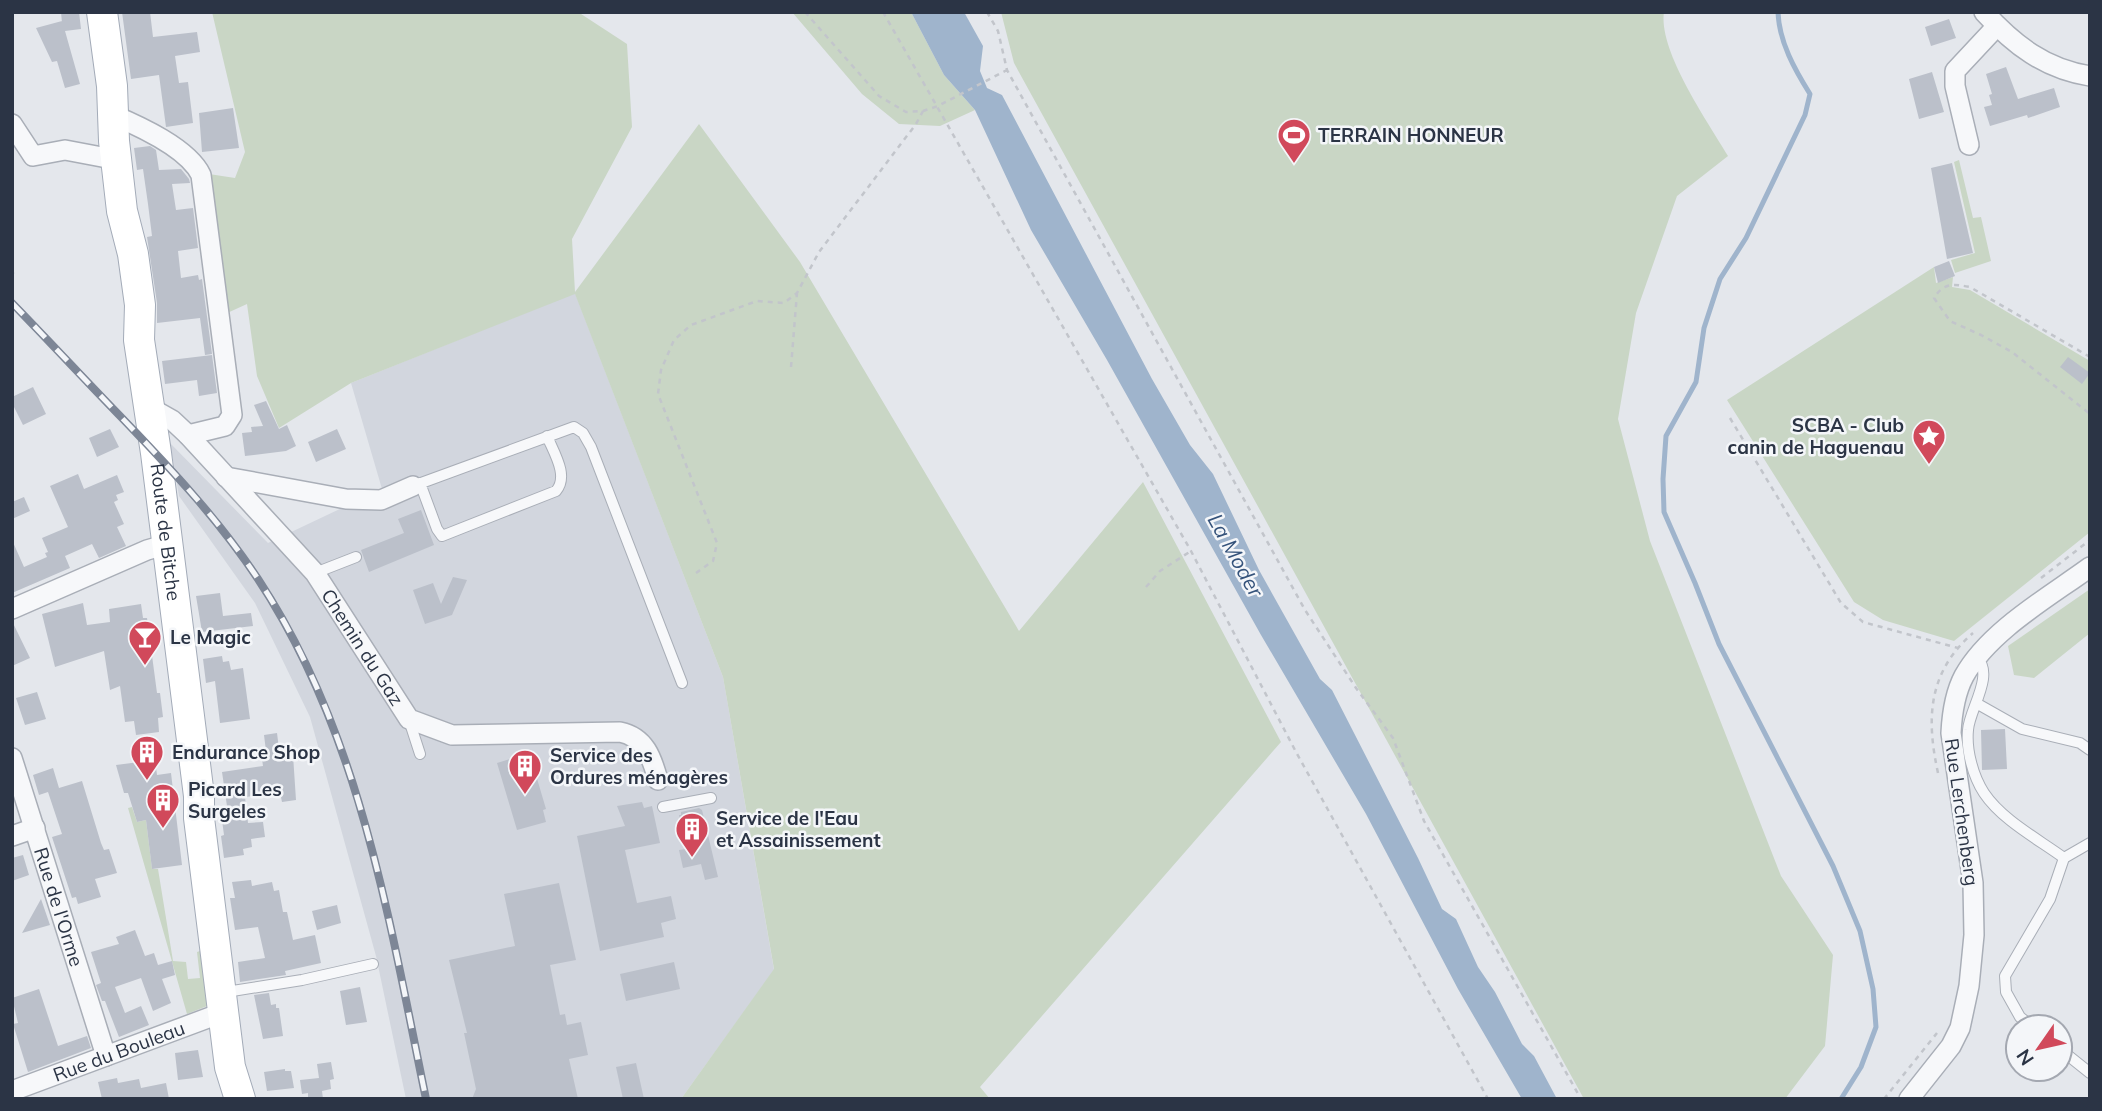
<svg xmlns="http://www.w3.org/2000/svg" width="2102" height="1111" font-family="Mulish,sans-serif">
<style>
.built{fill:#d2d6de}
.green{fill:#c9d6c5}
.water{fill:#9fb4cc}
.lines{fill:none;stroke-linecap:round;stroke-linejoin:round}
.stream{stroke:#9fb4cc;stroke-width:5}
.building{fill:#bbc0ca}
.lane-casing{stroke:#a9aeb7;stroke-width:12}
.street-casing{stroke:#a9aeb7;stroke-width:22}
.primary-casing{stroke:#a3abb8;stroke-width:32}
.path{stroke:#c2c5cb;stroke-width:2.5;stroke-dasharray:5 5;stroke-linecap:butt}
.lane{stroke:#f7f8fa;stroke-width:10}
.street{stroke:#f7f8fa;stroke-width:19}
.primary{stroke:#fff;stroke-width:30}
.rail-casing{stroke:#7d8696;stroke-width:8}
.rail{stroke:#f4f6f9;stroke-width:5;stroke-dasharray:16;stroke-linecap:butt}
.labels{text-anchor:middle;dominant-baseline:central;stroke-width:5;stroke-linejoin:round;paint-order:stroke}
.poi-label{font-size:19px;font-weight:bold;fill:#2b3445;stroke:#f4f6f9;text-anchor:start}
.street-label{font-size:19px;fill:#2b3445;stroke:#f4f6f9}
.water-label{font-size:21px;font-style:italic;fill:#34527a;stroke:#f4f6f9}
</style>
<rect width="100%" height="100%" fill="#e4e7ec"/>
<path class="built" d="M575,293L723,677L774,970L681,1099H406L376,956L310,717L255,603L179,496L170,443L268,543L382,489L351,383Z"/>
<path class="green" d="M212,12H578L627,44L632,127L572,239L575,292L699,124L800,262L1019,631L1143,482L1281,742L980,1087L990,1099H681L774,969L723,677L575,294L351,383L279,428L257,376L247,304L225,314L209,174L235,178L245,152Z
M792,12H911L944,75L975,110L940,126L899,124L862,94Z
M1001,12H1664C1658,51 1708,122 1728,156L1677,196L1636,313L1618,419L1650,541L1781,876L1833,955L1825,1046L1785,1099H1584L1014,63Z
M1959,160L1973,218L1981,217L1991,261L1955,273L1951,260L1975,253L1954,162Z
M1934,267L1936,283L1953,277L1952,287L1970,290L2090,361V532L1954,641L1883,620L1854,602L1727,400Z
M2090,589V633L2034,678L2014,675L2008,646Z
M132,807L137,822L146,820L152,869H158L173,961L186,962L188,979L200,978L197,952L200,951L207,1006L187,1014L128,808Z"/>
<path class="water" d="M911,12H964L983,46L980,71L987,88L1002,95L1152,379L1190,445L1213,474L1259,570L1320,679L1332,690L1418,858L1442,909L1456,919L1478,967L1495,992L1522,1044L1534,1056L1557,1099H1522L1458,989L1366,814L1261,635L1107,360L1031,230L975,110L944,75Z"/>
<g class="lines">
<path class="stream" d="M1778,12C1779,42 1795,70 1810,94L1805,115L1746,238L1720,279L1704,328L1696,382L1666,436L1663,479L1664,512L1695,583L1719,644L1833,866L1860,931L1873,989L1876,1027L1861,1067L1841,1099"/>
</g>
<path class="building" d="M61,12H79L81,29L65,31L80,84L65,88L57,61L52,62L36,28L62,21V23Z
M122,12H150L153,37L197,32L200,52L175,56L179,83L188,82L193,123L166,127L159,75L131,79Z
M1949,19L1956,38L1931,46L1925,27Z
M2006,67L2018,99L2054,88L2060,107L2028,118L2027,115L1990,126L1984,107L1992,105L1989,95L1992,94L1986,74Z
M1932,72L1944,112L1919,119L1909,79Z
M233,108L239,148L202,152L199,113Z
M150,146L156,150L159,170L181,169L189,179L190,183L172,184L176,210L193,208L198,248L178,251L181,278L198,275L199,280L202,279L212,354L205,355L200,318L157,323V303L147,237L152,236L148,204L143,169L137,170L134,148Z
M1952,163L1973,253L1947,259L1931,168Z
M1949,261L1955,276L1938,283L1934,267Z
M212,355L217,393L199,396L197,380L165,384L162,361Z
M2068,357L2090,373L2082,384L2060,367Z
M33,387L46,414L23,425L12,403V397Z
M266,401L279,429L287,425L296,446L286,451L245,456L242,433L252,432L251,427L263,426L254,405Z
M110,429L119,447L97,457L89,438Z
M337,429L346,449L316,462L308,442Z
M78,474L84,489L117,475L124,492L116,495L118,500L114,502L124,524L117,527L126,546L99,558L92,544L65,556L70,568L12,593V540L24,567L47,557L45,553L48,552L42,538L68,527L50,486Z
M24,497L30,511L12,519V502Z
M421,510L434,545L369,572L361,550L404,533L398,519Z
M453,577L467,580L452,615L425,624L413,590L433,583L441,604Z
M220,593L223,616L251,613L253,626L202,632L196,596Z
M83,603L87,625L110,622L109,609L141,604L143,618H147L157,693H160L163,717L158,718L159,732L136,735L134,721L125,722L120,686L110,690L104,651L55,667L42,614Z
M12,621L30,658L12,666Z
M222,656L223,662L229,661L231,670L243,668L250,719L220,723L215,681L206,683L203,659Z
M37,692L46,719L25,725L16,698Z
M2005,729L2007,769L1982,770L1981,730Z
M277,733L280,757L293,755L296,800L282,802L280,793L245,797L248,823L263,822L265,837L251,839L252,847L243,849L244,855L224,858L221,836L224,835L221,813H228L222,772L263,766L262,759H267L264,735Z
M526,754L530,765H533L546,809L543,810L546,822L517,830L497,763Z
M155,760L157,775L171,773L182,865L152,869L146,820L137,822L128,793H124L116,765Z
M53,768L59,788L82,781L101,843L104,850L109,849L117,873L95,879L101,897L78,904L76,897L72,898L52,837L62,834L48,792L39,795L33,775Z
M642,802L644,808L652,806L660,843L625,850L637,903L671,896L676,919L661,923L664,937L600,951L577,836L625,826L617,806Z
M699,808L702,810L718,877L705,880L701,864L683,868L679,850L686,849L679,815H681V812Z
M23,855L29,875L12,881V858Z
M251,880L252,886L272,882L274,891L279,890L283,912H287L293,940L315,935L321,963L285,971L286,975L240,982L238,962L265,958L258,927L235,930L230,898H235L232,882Z
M559,883L576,960L550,965L560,1015L565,1014L567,1025L581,1022L588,1055L569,1059L578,1099H472L476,1089L464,1033H467L449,960L515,946L504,894Z
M41,899L50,925L22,933Z
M337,905L341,923L317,930L312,911Z
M135,930L145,956L154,953L158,965L172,961L175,975L162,979L171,1003L153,1011L141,978L115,987L125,1013L141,1006L149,1025L119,1037L105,1001H102L96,985L101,983L91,952L119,944L116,937Z
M674,962L680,989L626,1001L620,974Z
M360,987L367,1022L346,1025L340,991Z
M39,989L58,1046L87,1036L91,1048L28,1072L13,1024L18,1023L12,998Z
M269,993L271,1005L276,1004V1008H279L283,1036L263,1039L254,995Z
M198,1050L203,1077L178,1080L175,1053Z
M331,1062L334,1079L330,1080L331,1089L322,1091L323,1099H308V1093L302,1094L300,1080L319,1078L317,1064Z
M636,1063L644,1099H623L616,1067Z
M285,1069V1071H291L294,1088L267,1091L264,1072Z
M117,1078L118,1083L139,1079L141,1088L166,1083L169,1099H102L98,1082Z"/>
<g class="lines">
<defs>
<path id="lane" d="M420,483L437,529L442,536L556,491C569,476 554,453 547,436
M413,486L574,427L583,433L591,447L682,683
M315,573L356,557
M1977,658C1995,675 1969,710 1968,730C1966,750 1973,776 1984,793C2002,820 2038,839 2064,858L2050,899L2005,976L2006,992L2020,1017L2033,1027
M1976,703L2022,729L2080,743L2090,750
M409,720L420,754
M663,807L711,798
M2064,858L2090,843
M226,992L302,980L373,964
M2060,1049L2090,1073"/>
<g id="street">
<path d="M1984,12C2014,45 2045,69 2090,76"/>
<path d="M113,115C139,126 188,148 201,175L232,415L225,426L188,435"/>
<path d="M12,124L33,156L65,150L102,157H116"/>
<path d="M1969,145L1955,86V71L1997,26"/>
<path id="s1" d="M149,407L172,420L188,435L315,573L409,719L452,735L620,732C645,737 652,758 658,780"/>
<path d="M226,477L346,499L381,500L413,486"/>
<path d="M12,609L147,550L168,544"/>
<path id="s2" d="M12,758L106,1056"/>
<path d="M12,836L35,828"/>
<path id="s3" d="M12,1091L224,1012"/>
<path d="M1909,1099L1951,1046L1960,1028L1969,986L1974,935L1973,883L1951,733C1952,713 1955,693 1964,676C1989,631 2049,597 2090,567"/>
</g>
<g id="primary">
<path id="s4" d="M102,12L112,86L114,141L122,211L133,254L140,305L139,340L156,453L199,796V818L230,1067L240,1099"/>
</g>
</defs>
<use href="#lane" class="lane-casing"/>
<use href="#street" class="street-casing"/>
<use href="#primary" class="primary-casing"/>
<path class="path" d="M805,12L879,96L906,112L923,111L938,106L1007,70
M883,12L1191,551L1296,752L1488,1099
M987,12L998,31L1007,70L1305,610L1356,688L1393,738L1424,821L1581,1099
M12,269L14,277
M2090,357L1970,287C1954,284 1944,282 1934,298L1950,321L1981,335L2012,352L2090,414
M791,367L797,293
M1730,418L1841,603L1863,622L1958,648
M696,573L713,561L717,543L658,394L661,370L674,340L691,325L757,301L784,303L797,293L819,252L916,124L923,111
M2041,578L2090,540
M1146,587L1160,571L1191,551
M1938,773C1926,718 1928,672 1973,633
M1884,1099L1937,1033"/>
<use href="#lane" class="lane"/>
<use href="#street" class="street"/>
<use href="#primary" class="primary"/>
<defs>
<path id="rail" d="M12,303C49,341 85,380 122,418C171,469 219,520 258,579C361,735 389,920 426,1099"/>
</defs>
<use href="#rail" class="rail-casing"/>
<use href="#rail" class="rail"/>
</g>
<defs>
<symbol id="stadium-pin" viewBox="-11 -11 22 30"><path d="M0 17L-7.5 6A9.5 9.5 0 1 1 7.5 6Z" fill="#d1495b" stroke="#f4f6f9"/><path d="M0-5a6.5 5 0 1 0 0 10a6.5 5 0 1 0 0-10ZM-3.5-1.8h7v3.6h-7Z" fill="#fff"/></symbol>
<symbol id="sight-pin" viewBox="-11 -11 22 30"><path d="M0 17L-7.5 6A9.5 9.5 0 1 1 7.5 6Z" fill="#d1495b" stroke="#f4f6f9"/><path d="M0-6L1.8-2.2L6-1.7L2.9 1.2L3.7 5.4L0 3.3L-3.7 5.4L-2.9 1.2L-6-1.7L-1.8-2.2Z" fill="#fff"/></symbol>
<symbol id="bar-pin" viewBox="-11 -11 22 30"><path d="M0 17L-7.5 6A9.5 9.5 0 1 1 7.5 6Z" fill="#d1495b" stroke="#f4f6f9"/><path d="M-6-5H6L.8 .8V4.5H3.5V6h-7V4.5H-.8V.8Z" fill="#fff"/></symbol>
<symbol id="building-pin" viewBox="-11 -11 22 30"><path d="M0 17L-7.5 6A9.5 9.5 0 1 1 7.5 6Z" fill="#d1495b" stroke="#f4f6f9"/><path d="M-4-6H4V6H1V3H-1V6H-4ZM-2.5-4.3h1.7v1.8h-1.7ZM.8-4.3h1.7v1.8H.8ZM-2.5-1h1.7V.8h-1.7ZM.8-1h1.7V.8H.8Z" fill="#fff"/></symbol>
</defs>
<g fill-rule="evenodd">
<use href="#stadium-pin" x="1275" y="116" width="38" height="52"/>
<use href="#sight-pin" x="1910" y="417" width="38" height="52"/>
<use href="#bar-pin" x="126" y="618" width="38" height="52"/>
<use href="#building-pin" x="128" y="733" width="38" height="52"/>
<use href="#building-pin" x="506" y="747" width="38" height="52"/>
<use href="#building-pin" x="144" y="781" width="38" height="52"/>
<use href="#building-pin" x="673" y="810" width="38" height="52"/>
</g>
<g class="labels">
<g class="poi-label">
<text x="1318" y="135">TERRAIN HONNEUR</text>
<text x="1904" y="425" text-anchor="end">SCBA - Club<tspan x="1904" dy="22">canin de Haguenau</tspan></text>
<text x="170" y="637">Le Magic</text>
<text x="172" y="752">Endurance Shop</text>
<text x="550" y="755">Service des<tspan x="550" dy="22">Ordures ménagères</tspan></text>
<text x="188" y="789">Picard Les<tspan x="188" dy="22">Surgeles</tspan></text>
<text x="716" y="818">Service de l'Eau<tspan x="716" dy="22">et Assainissement</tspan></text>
</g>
<g class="street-label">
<text stroke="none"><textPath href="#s4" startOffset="525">Route de Bitche</textPath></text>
<text stroke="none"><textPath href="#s1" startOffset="324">Chemin du Gaz</textPath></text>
<text transform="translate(1962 812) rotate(82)">Rue Lerchenberg</text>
<text stroke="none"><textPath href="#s2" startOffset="156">Rue de l'Orme</textPath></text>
<text stroke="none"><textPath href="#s3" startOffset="114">Rue du Bouleau</textPath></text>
</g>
<g class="water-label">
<text transform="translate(1236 555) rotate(61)">La Moder</text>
</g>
</g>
<rect width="2102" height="1111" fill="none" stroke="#2b3445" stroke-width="28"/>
<g transform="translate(2039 1048) rotate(236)"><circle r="33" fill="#f4f6f9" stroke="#a4a8b1" stroke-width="2"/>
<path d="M0-5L12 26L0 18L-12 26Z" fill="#d1495b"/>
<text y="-10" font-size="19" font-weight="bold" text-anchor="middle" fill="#2b3445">N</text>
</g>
</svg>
